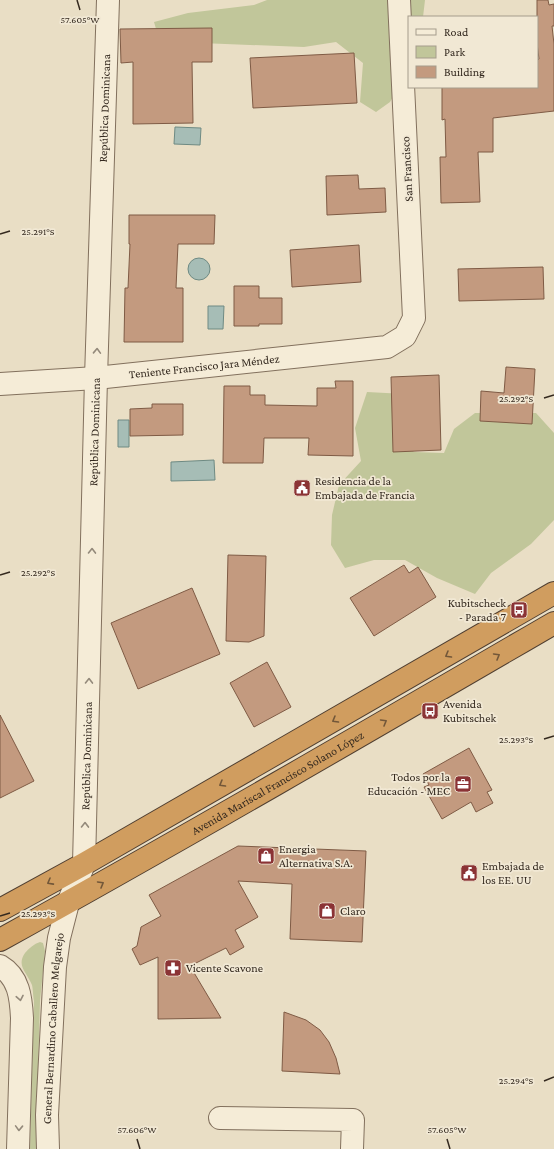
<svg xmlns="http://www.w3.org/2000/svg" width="554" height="1149" font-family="'Crimson Pro',serif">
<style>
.green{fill:#c1c69a}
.water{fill:#a6bdb6;stroke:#6e8a83}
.building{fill:#c39a7f;stroke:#7f5b45}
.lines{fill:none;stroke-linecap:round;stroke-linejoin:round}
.minor-casing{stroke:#82705d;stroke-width:24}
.highway-casing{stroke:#503f31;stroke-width:24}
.minor{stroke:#f5ecd7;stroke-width:22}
.highway{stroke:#d09d5f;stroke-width:22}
.oneway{stroke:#948a7b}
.oneway2{stroke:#725739}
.ticks{fill:none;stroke:#34291f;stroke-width:1.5}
.labels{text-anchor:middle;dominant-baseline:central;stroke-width:3.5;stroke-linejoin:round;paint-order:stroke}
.street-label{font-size:12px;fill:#34291f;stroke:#f1e8d4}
.poi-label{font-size:12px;fill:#34291f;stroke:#f1e8d4;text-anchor:start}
.ticks-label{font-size:10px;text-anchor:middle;fill:#34291f;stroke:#f1e8d4;stroke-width:3.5;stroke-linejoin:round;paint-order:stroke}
</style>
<rect width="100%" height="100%" fill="#e9dec5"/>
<path class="green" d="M267,0H425L423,17H409V70L390,102L376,112L360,102L363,63L336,42L304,47L176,42L159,39L154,22L188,13L254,5Z
M367,392L405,394L393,432L414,452L444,453L454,429L475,413H536L554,433V520L531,544L491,573L475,594L437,578L405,560H374L345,568L331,545L332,515L339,485L361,461L355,428Z
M40,942L43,943L45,951L40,1001L36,1149H30L34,1001C33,996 33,989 32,985C27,972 16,966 25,953C29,948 34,944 40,942Z"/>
<path class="water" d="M175,127L201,128L200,145L174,144Z
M188 269a11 11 0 1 1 22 0a11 11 0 1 1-22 0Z
M208,306H224L223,329H208Z
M118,420H129V447H118Z
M214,460L215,480L171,481V462Z"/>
<path class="building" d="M537,0H548L549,5L554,4V26H552L554,44V111L493,118V152H478L480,202L441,203L440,157H446L445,119L442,120V87H537V60L539,59L537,43Z
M212,28V62H192L193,123L133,124V62L121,63L120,29Z
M354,53L357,103L253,108L250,58Z
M358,175L359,189L385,188L386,212L327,215L326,176Z
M129,215H215L214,244H178L176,288H183V342H124L125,288H128L130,244H129Z
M359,245L361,282L292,287L290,250Z
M543,267L544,299L459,301L458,269Z
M234,286H259V298H282V324H259V326H234Z
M506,367L535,369L532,424L480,421L481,391L504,393Z
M439,375L441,450L393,452L391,377Z
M335,381H353V456L308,455L309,438H264L263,463H223L224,386H250V395H265V405L317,406V388H336Z
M152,404H183V435L130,436V409L152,408Z
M228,555L266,556L264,636L249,642L226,641Z
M404,565L409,573L418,567L436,597L374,636L350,598Z
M192,588L220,654L138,689L111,623Z
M267,662L291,707L254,727L230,683Z
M0,715L34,781L0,798Z
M469,748L492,790L487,792L493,803L476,812L471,802L442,819L424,787L429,785L423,774Z
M238,846L366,851L362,942L290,939L292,884L238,881L258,917L235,930L244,947L230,955L226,948L190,966L221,1018L158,1019V957L140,965L132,949L137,946L141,927L161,916L149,895Z
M284,1012L306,1020L320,1030L329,1042L336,1058L340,1074L282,1071Z"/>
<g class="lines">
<defs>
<g id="minor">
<path id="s1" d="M0,384L96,378L387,347L405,336L414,318L399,0"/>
<path d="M0,966C19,977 21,998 22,1018L18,1149"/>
<path d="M220,1118L353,1120L352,1149"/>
<path id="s2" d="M48,1149L47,1115L55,967L59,938L68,903L84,864L96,378L108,0"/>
</g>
<g id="highway">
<path d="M0,910L84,864L554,593"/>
<path id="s3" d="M0,940C186,837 370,730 554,623"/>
</g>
</defs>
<use href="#minor" class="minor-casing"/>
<use href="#highway" class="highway-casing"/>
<use href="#minor" class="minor"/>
<use href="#highway" class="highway"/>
</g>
<defs><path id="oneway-chevron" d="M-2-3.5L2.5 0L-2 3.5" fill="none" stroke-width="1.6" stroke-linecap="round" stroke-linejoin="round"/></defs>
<g class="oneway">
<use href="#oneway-chevron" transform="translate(97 351) rotate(-88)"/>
<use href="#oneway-chevron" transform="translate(92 551) rotate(-89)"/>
<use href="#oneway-chevron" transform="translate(89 681) rotate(-89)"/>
<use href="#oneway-chevron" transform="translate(85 825) rotate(-89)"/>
<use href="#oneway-chevron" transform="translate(20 998) rotate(79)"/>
<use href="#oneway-chevron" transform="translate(19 1128) rotate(92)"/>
</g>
<g class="oneway2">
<use href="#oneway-chevron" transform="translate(448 655) rotate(150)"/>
<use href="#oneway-chevron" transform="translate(497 656) rotate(-30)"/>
<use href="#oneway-chevron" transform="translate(335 720) rotate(150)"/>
<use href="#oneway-chevron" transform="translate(384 722) rotate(-30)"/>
<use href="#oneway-chevron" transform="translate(222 784) rotate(150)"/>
<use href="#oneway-chevron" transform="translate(50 882) rotate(151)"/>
<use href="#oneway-chevron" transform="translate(101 884) rotate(-30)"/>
</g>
<path class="ticks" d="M77,0L80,10M0,234L10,231M544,398L554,395M0,575L10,572M544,739L554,736M0,916L10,913M544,1081L554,1077M137,1139L140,1149M447,1139L450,1149"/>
<defs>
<symbol id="civic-square" viewBox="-11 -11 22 22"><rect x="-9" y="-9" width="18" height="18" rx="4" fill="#8b3335" stroke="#f1e8d4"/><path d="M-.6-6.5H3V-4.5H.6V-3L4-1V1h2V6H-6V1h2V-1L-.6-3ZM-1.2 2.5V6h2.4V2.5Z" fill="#fff"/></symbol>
<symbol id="bus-square" viewBox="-11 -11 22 22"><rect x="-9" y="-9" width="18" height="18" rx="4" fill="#8b3335" stroke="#f1e8d4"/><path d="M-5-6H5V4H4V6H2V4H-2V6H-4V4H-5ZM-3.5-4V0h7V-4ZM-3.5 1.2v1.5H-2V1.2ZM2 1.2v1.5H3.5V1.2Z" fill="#fff"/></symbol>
<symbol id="office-square" viewBox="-11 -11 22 22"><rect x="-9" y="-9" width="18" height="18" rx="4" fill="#8b3335" stroke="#f1e8d4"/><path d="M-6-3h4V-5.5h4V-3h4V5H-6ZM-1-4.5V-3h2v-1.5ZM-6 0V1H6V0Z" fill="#fff"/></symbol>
<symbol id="shop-square" viewBox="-11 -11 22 22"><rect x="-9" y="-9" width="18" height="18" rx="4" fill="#8b3335" stroke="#f1e8d4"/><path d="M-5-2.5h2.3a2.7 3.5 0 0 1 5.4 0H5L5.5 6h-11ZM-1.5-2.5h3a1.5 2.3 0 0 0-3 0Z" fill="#fff"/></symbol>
<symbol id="pharmacy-square" viewBox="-11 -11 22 22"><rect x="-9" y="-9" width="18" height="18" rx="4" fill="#8b3335" stroke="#f1e8d4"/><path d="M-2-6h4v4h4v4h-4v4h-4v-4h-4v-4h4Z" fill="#fff"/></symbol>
</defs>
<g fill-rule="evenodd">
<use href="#civic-square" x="292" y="478" width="20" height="20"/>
<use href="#bus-square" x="509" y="600" width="20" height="20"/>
<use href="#bus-square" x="420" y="701" width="20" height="20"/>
<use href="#office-square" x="453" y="774" width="20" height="20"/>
<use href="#shop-square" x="256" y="846" width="20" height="20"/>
<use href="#civic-square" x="459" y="863" width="20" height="20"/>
<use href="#shop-square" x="317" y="901" width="20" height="20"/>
<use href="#pharmacy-square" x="163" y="958" width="20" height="20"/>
</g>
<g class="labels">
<g class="street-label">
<text stroke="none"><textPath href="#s2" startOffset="1046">República Dominicana</textPath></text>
<text transform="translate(407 169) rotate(-93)">San Francisco</text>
<text stroke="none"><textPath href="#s1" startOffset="205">Teniente Francisco Jara Méndez</textPath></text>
<text stroke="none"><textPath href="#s2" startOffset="722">República Dominicana</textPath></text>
<text stroke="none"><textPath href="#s2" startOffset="398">República Dominicana</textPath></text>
<text stroke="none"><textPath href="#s3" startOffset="319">Avenida Mariscal Francisco Solano López</textPath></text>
<text stroke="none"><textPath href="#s2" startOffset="121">General Bernardino Caballero Melgarejo</textPath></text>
</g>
<g class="poi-label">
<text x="315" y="481">Residencia de la<tspan x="315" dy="14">Embajada de Francia</tspan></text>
<text x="506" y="603" text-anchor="end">Kubitscheck<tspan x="506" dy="14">- Parada 7</tspan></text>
<text x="443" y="704">Avenida<tspan x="443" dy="14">Kubitschek</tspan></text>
<text x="450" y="777" text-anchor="end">Todos por la<tspan x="450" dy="14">Educación - MEC</tspan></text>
<text x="279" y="849">Energia<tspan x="279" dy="14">Alternativa S.A.</tspan></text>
<text x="482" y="866">Embajada de<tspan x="482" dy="14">los EE. UU</tspan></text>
<text x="340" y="911">Claro</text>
<text x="186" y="968">Vicente Scavone</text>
</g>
</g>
<g class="ticks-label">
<text x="80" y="23">57.605°W</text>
<text x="38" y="235">25.291°S</text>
<text x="516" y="402">25.292°S</text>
<text x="38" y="576">25.292°S</text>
<text x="516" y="743">25.293°S</text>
<text x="38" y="917">25.293°S</text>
<text x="516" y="1084">25.294°S</text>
<text x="137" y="1133">57.606°W</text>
<text x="447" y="1133">57.605°W</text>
</g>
<rect x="408" y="16" width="130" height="72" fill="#f1e8d4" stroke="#a59c8c"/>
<rect x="416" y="29" width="20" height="6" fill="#f5ecd7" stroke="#a59c8c"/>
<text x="444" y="36" font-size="12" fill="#34291f">Road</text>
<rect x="416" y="46" width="20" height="12" fill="#c1c69a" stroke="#a59c8c"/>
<text x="444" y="56" font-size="12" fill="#34291f">Park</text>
<rect x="416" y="66" width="20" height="12" fill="#c39a7f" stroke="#a59c8c"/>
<text x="444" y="76" font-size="12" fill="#34291f">Building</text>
</svg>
